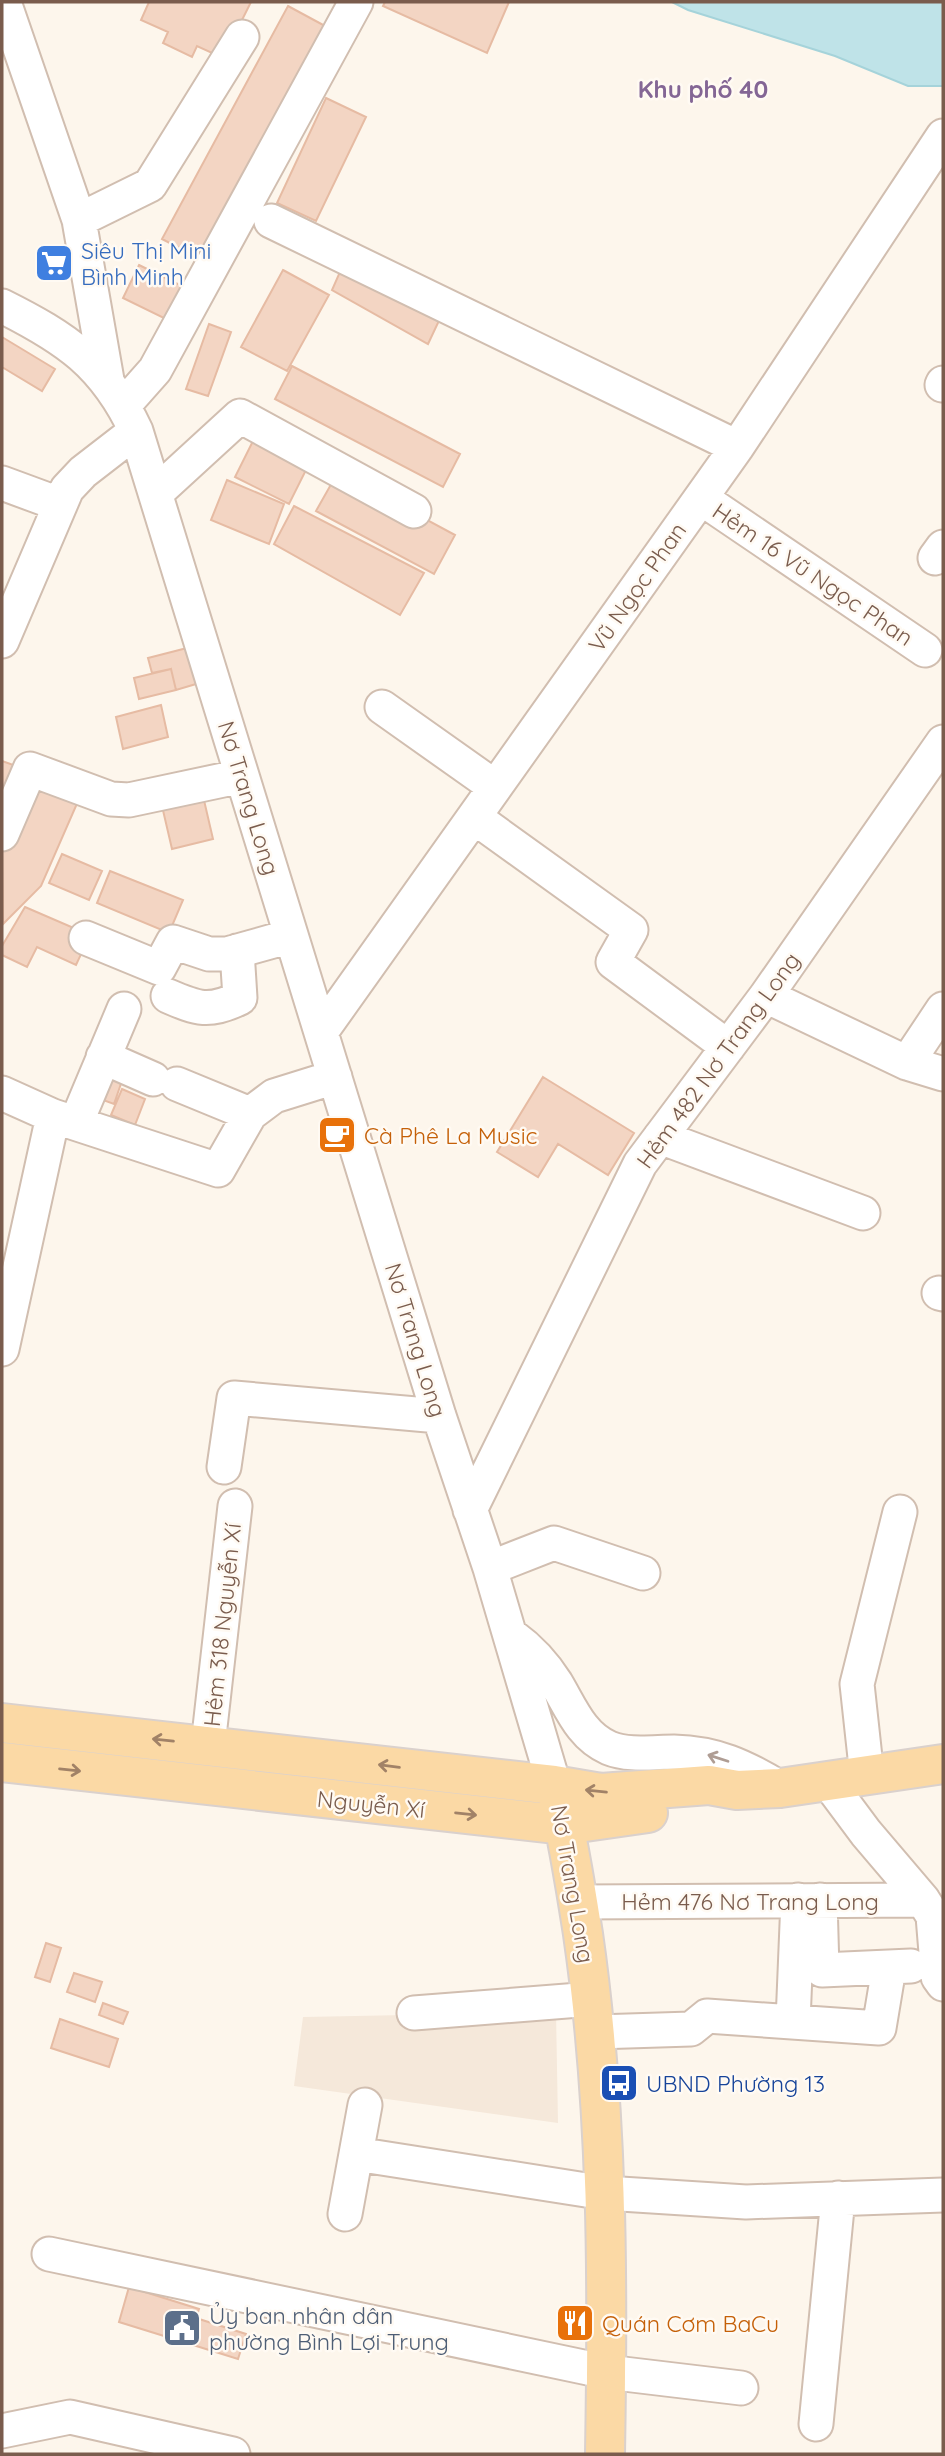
<svg xmlns="http://www.w3.org/2000/svg" width="945" height="2456" font-family="Quicksand,sans-serif">
<style>
.residential{fill:#f5e8da}
.water{fill:#bfe3e8;stroke:#a5d3da;stroke-width:2}
.building{fill:#f3d5c3;stroke:#e6bba3;stroke-width:2}
.lines{fill:none;stroke-linecap:round;stroke-linejoin:round}
.minor-casing{stroke:#d1beb0;stroke-width:37}
.major-casing{stroke:#dad1cd;stroke-width:42}
.minor{stroke:#fff;stroke-width:33}
.major{stroke:#fbd9a5;stroke-width:38}
.oneway{stroke:#a18267}
.oneway2{stroke:#af9d94}
.labels{text-anchor:middle;dominant-baseline:central;stroke-width:5;stroke-linejoin:round;paint-order:stroke}
.shop-label{font-size:23px;fill:#366cbe;stroke:#fffaf3;text-anchor:start}
.street-label{font-size:23px;fill:#7a5c4d;stroke:#fffaf3}
.food-label{font-size:23px;fill:#c56008;stroke:#fffaf3;text-anchor:start}
.transit-label{font-size:23px;fill:#164399;stroke:#fffaf3;text-anchor:start}
.service-label{font-size:23px;fill:#4e5e75;stroke:#fffaf3;text-anchor:start}
.neighbourhood-label{font-size:24px;font-weight:bold;fill:#846695;stroke:#fffaf3}
</style>
<rect width="100%" height="100%" fill="#fdf6ec"/>
<path class="residential" d="M556,2012L558,2123L294,2086L303,2017Z"/>
<path class="water" d="M672,2H943V86H908L835,56L688,10Z"/>
<path class="building" d="M149,2H251L223,58L197,46L192,57L163,43L168,32L141,20Z
M385,2H509L487,53L383,6Z
M288,6L338,33L212,265L162,239Z
M326,98L366,117L316,221L277,203Z
M139,265L192,291L176,324L123,298Z
M343,265L444,310L428,344L332,290Z
M283,270L329,295L287,371L241,347Z
M209,324L231,332L208,396L186,389Z
M2,337L55,369L42,391L2,367Z
M292,366L460,454L443,487L275,399Z
M258,431L312,458L289,504L235,477Z
M338,472L455,535L434,574L316,511Z
M227,480L284,504L269,544L211,520Z
M294,506L424,573L400,615L274,544Z
M187,648L196,684L176,690L171,669L152,673L148,658Z
M171,669L176,690L139,699L134,678Z
M161,705L168,737L123,749L116,717Z
M2,761L19,767L2,814Z
M30,779L79,799L41,886L3,924L2,852Z
M203,796L213,839L172,849L162,806Z
M62,854L102,871L89,900L49,883Z
M110,871L183,900L169,933L97,903Z
M25,907L90,935L76,965L37,947L27,967L2,955V946Z
M113,1062L126,1069L114,1104L100,1099Z
M543,1077L634,1133L608,1175L558,1144L538,1177L497,1152Z
M122,1089L145,1099L135,1125L111,1115Z
M46,1943L61,1948L50,1982L35,1977Z
M74,1973L102,1982L95,2002L67,1992Z
M103,2003L128,2012L123,2024L99,2015Z
M60,2019L118,2039L109,2067L51,2048Z
M129,2287L199,2309L196,2318L246,2334L238,2359L119,2322Z"/>
<g class="lines">
<defs>
<path id="minor" d="M4,2L79,220L107,380
M79,220L150,185L242,37
M271,221L737,447
M2,306C66,338 105,364 136,431L439,1416L490,1568L554,1785
M942,385L943,383
M124,405L155,370L356,2
M2,483L59,504
M156,493L240,416L414,511
M701,498L925,650
M935,558L943,547
M2,641L67,489L83,472L136,431
M382,707L495,787
M474,817L631,930L613,962L728,1047
M2,834L30,769L111,799L129,800L242,776
M86,938L159,968L173,942L209,954H227L291,936
M168,996C198,1009 209,1013 240,998L237,951
M766,996L907,1063L943,1074
M321,1032L737,447L943,136
M103,1057L153,1079
M907,1063L943,1009
M177,1084L250,1114
M2,1093L53,1116L218,1170L250,1114L274,1096L335,1077
M76,1123L124,1009
M660,1137L863,1213
M939,1293L943,1294
M2,1349L53,1116
M224,1467L234,1398L439,1416
M470,1510L640,1164L766,996L943,742
M490,1568L554,1543L643,1573
M512,1636C530,1649 544,1664 556,1683C571,1708 581,1736 609,1748C628,1756 654,1752 674,1752C716,1753 744,1766 780,1788
M208,1745L235,1506
M867,1776L857,1684L900,1512
M828,1782L866,1833L923,1900L933,1916L938,1977L943,1984
M820,1900L822,1970L911,1966
M578,1902L923,1900
M414,2013L592,1999
M793,2022L798,1900
M596,2032L691,2029L707,2016L879,2028L889,1968
M356,2154L605,2193L746,2202L943,2195
M345,2214L365,2105
M49,2254L607,2372L741,2388
M816,2424L838,2198
M2,2431L70,2417L233,2454"/>
<path id="major" d="M2,1723L554,1785L601,1793L709,1785L737,1790L780,1788L943,1764
M2,1762L564,1825L648,1813
M558,1798C569,1843 576,1889 583,1934C608,2107 608,2280 605,2454"/>
</defs>
<use href="#minor" class="minor-casing"/>
<use href="#major" class="major-casing"/>
<use href="#minor" class="minor"/>
<use href="#major" class="major"/>
</g>
<defs><path id="oneway-shaft" d="M-6 0H5M1.5-3L5.5 0L1.5 3" fill="none" stroke-width="1.6" stroke-linecap="round" stroke-linejoin="round" transform="scale(1.75)"/></defs>
<g class="oneway">
<use href="#oneway-shaft" transform="translate(163 1740) rotate(-174)"/>
<use href="#oneway-shaft" transform="translate(389 1766) rotate(-173)"/>
<use href="#oneway-shaft" transform="translate(70 1770) rotate(6)"/>
<use href="#oneway-shaft" transform="translate(596 1791) rotate(-174)"/>
<use href="#oneway-shaft" transform="translate(466 1814) rotate(6)"/>
</g>
<use class="oneway2" href="#oneway-shaft" transform="translate(718 1758) rotate(-162)"/>
<defs>
<symbol id="supermarket-square" viewBox="-11 -11 22 22"><rect x="-9" y="-9" width="18" height="18" rx="4" fill="#3f7fe0" stroke="#fffaf3"/><path d="M-6-5.5h2.5l.6 2H6L4.5 2H-2.5L-4.4-4H-6ZM-1.5 3.2a1.3 1.3 0 1 0 .1 0ZM3 3.2a1.3 1.3 0 1 0 .1 0Z" fill="#fff"/></symbol>
<symbol id="cafe-square" viewBox="-11 -11 22 22"><rect x="-9" y="-9" width="18" height="18" rx="4" fill="#e8710a" stroke="#fffaf3"/><path d="M-5.5-4.5H6V0H3Q3 3.5 0 3.5H-2.5Q-5.5 3.5-5.5 0ZM3-3.2v2h1.7v-2ZM-6 4.5H4V6H-6Z" fill="#fff"/></symbol>
<symbol id="bus-square" viewBox="-11 -11 22 22"><rect x="-9" y="-9" width="18" height="18" rx="4" fill="#1a4fb4" stroke="#fffaf3"/><path d="M-5-6H5V4H4V6H2V4H-2V6H-4V4H-5ZM-3.5-4V0h7V-4ZM-3.5 1.2v1.5H-2V1.2ZM2 1.2v1.5H3.5V1.2Z" fill="#fff"/></symbol>
<symbol id="restaurant-square" viewBox="-11 -11 22 22"><rect x="-9" y="-9" width="18" height="18" rx="4" fill="#e8710a" stroke="#fffaf3"/><path d="M-5-6h1v4h1v-4h1v4h1v-4h1v5L-1.5 .5V6h-2V.5L-5-1ZM5-6V6H3V1.5H1.5Q1.5-4 5-6Z" fill="#fff"/></symbol>
<symbol id="civic-square" viewBox="-11 -11 22 22"><rect x="-9" y="-9" width="18" height="18" rx="4" fill="#5c6f8a" stroke="#fffaf3"/><path d="M-.6-6.5H3V-4.5H.6V-3L4-1V1h2V6H-6V1h2V-1L-.6-3ZM-1.2 2.5V6h2.4V2.5Z" fill="#fff"/></symbol>
</defs>
<g fill-rule="evenodd">
<use href="#supermarket-square" x="32" y="241" width="44" height="44"/>
<use href="#cafe-square" x="315" y="1113" width="44" height="44"/>
<use href="#bus-square" x="597" y="2061" width="44" height="44"/>
<use href="#restaurant-square" x="553" y="2301" width="44" height="44"/>
<use href="#civic-square" x="160" y="2306" width="44" height="44"/>
</g>
<g class="labels">
<g class="shop-label">
<text x="81" y="250">Siêu Thị Mini<tspan x="81" dy="26">Bình Minh</tspan></text>
</g>
<g class="street-label">
<text transform="translate(813 574) rotate(34)">Hẻm 16 Vũ Ngọc Phan</text>
<text transform="translate(637 587) rotate(-55)">Vũ Ngọc Phan</text>
<text transform="translate(249 798) rotate(73)">Nơ Trang Long</text>
<text transform="translate(718 1060) rotate(-54)">Hẻm 482 Nơ Trang Long</text>
<text transform="translate(416 1340) rotate(73)">Nơ Trang Long</text>
<text transform="translate(222 1625) rotate(-84)">Hẻm 318 Nguyễn Xí</text>
<text transform="translate(371 1804) rotate(6)">Nguyễn Xí</text>
<text transform="translate(573 1884) rotate(80)">Nơ Trang Long</text>
<text x="750" y="1901">Hẻm 476 Nơ Trang Long</text>
</g>
<g class="food-label">
<text x="364" y="1135">Cà Phê La Music</text>
<text x="602" y="2323">Quán Cơm BaCu</text>
</g>
<g class="transit-label">
<text x="646" y="2083">UBND Phường 13</text>
</g>
<g class="service-label">
<text x="209" y="2315">Ủy ban nhân dân<tspan x="209" dy="26">phường Bình Lợi Trung</tspan></text>
</g>
<g class="neighbourhood-label">
<text x="703" y="89">Khu phố 40</text>
</g>
</g>
<rect width="945" height="2456" fill="none" stroke="#7a5c4d" stroke-width="7"/>
</svg>
